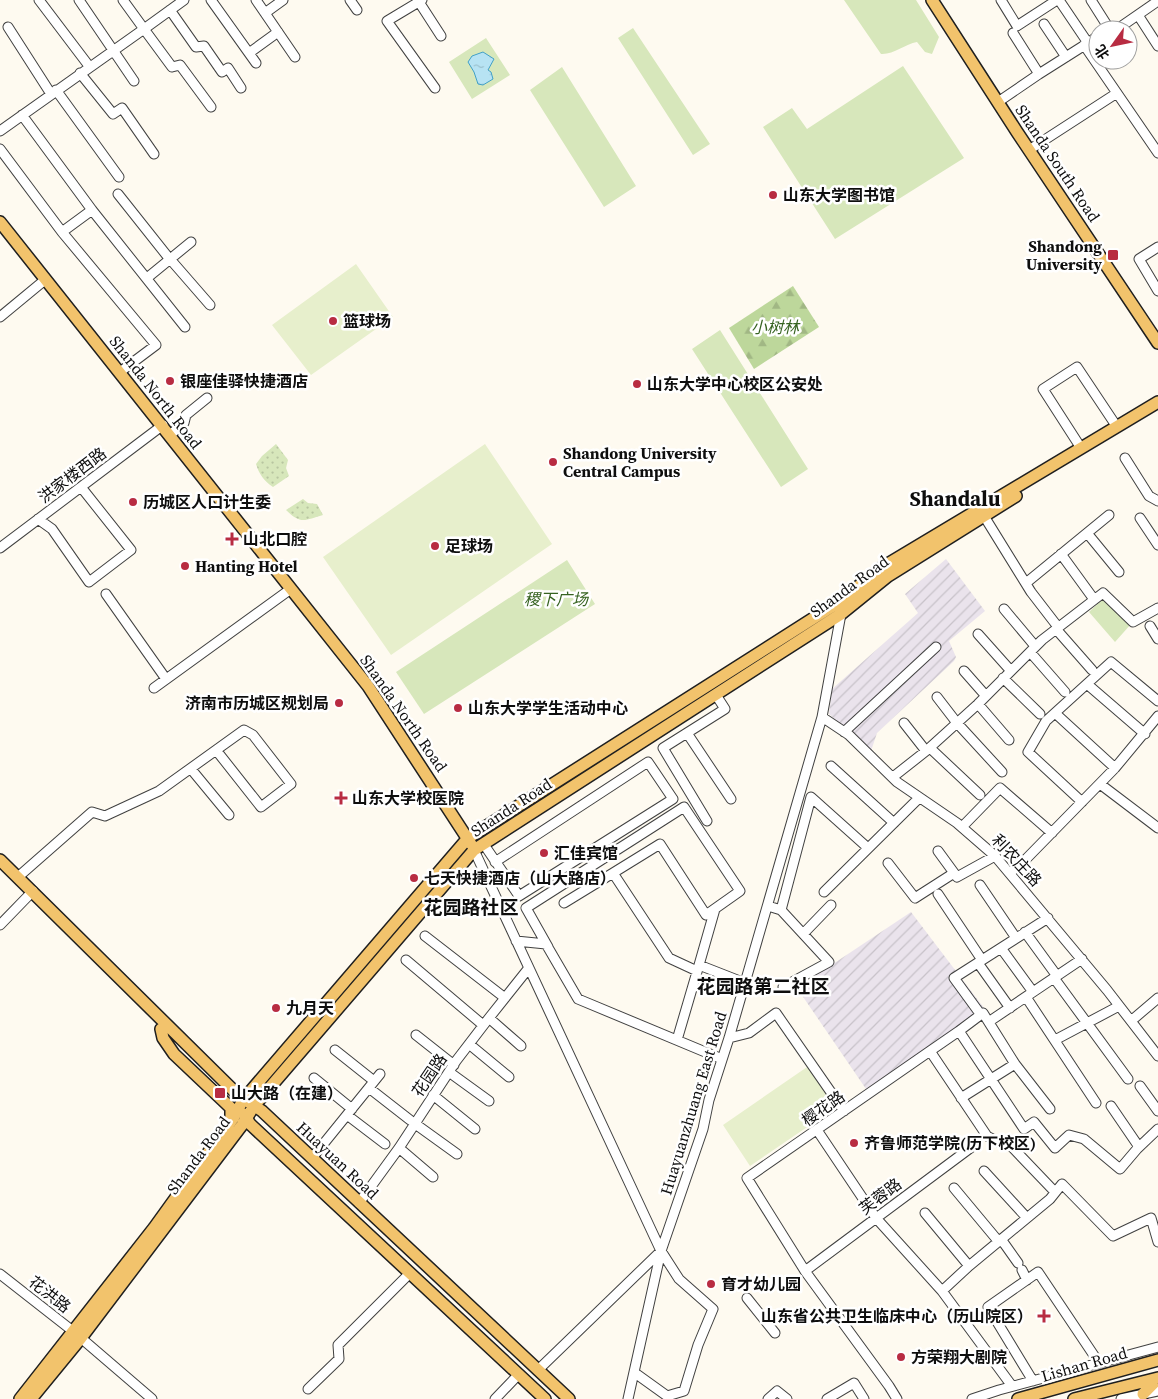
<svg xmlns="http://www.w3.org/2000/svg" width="1158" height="1399" font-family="'Source Serif 4','Noto Sans SC',serif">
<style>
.industrial{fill:url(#industrial-furrows)}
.grass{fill:url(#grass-dots)}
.forest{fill:url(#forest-firs)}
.park{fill:#d7e7bb}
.pitch{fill:#e7efcc}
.water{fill:url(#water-ripples);stroke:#41a0c7}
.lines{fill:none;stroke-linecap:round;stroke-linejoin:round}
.minor-casing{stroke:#414141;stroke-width:11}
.major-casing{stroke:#1f1f1f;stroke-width:14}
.minor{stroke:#fff;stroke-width:9}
.major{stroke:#f2c36c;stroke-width:11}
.poi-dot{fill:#b82c42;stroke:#fff;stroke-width:2}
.labels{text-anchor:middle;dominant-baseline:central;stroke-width:5;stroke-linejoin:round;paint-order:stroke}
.street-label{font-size:16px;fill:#0e0e0e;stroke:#fff}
.poi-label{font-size:16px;font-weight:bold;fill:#0e0e0e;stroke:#fff;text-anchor:start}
.park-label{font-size:16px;font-style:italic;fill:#366321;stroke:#fff}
.quarter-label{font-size:19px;font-weight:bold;fill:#0e0e0e;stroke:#fff}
.district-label{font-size:21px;font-weight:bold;fill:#0e0e0e;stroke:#fff}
</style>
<defs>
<pattern id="industrial-furrows" width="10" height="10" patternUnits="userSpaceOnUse" patternTransform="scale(1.25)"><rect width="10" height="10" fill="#eae3ec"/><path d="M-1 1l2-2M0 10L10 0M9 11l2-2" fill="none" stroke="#c8c2c9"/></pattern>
<pattern id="grass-dots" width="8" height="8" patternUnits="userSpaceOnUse" patternTransform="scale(1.25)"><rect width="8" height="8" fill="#d7e7bb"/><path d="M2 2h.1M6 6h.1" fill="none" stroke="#b7c5a0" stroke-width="1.8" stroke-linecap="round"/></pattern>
<pattern id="forest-firs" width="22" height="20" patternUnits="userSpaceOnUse" patternTransform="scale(1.25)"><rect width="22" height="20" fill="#bdd79b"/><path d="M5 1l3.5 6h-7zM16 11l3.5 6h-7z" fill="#a1b784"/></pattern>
<pattern id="water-ripples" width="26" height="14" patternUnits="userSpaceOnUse" patternTransform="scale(1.25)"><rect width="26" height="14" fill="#b7e3f3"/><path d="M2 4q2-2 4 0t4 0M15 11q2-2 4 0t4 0" fill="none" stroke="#9cc2cf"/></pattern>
</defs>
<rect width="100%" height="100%" fill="#fefaf0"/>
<path class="industrial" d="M946,559L985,611L949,641L956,657L954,661L877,733L871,751L829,714L832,689L918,613L905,594Z
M911,912L984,1008L941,1039L866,1089L797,988Z"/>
<path class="grass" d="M276,444L288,460L286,468L289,476L273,487C264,481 259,474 256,464L262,456Z
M303,499L308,503L317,504L323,515C305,520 301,525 286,510Z"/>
<path class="forest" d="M793,286L819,327L754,369L729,328Z"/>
<path class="park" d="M844,0H916L939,37L932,54L925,52L917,42C905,44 893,55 881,54Z
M633,28L710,144L693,155L618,38Z
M486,38L510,75L472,99L449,62Z
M903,66L964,158L835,239L763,127L792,108L807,129Z
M562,67L636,186L604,207L530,90Z
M720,330L808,469L781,487L692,349Z
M567,560L595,604L424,714L396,672Z
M1105,597L1131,624L1115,642L1089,612Z"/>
<path class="pitch" d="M356,264L393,317L311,375L272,325Z
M485,444L552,544L391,655L323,557Z
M810,1065L838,1106L750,1166L723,1125Z"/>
<path class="water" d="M483,52L494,59L488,70L491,72L493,79L483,85L478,84L474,72L468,62L472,56Z"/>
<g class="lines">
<defs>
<path id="minor" d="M39,0L89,66
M79,0L134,81
M184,0L144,29L172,67L180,65L211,107
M211,0L256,63
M256,0L295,57
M350,0L357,10
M422,0L387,21L435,88
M1001,0L1017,26L1057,0
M1091,0L1110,30
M419,2L441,36
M1061,3L1088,43L1098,36
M170,10L196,47L204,46L222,72L228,68L241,88
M265,13L283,0
M1138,15L1158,46
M1044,24L1066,57
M8,27L51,94
M1116,30L1155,3
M1013,33L1039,74L1088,43
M1084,45L1158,153
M249,53L278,32
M80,73L113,114L122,108L154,154
M56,90L119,177
M998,102L1039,74
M22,115L92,210L185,327
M0,131L144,29L123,0
M0,149L62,232L156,345L120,372
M1029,150L1117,93
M118,194L172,262
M62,232L92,210
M1158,247L1139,259L1158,291
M170,259L210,305
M147,278L191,242
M0,317L46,279
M170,435L184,423L186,415L207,398
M1081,448L1043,389L1077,367L1117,427
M1125,458L1149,496L1158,501
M984,516L1031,592L1058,627
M1140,518L1158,545
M38,519L52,529L89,582L131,550L81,487
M1087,533L1119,572
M0,548L163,425
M1061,554L1093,598
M1026,583L1109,515
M106,594L166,679
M1004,609L1035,646
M1150,626L1158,639
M1056,629L1092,670
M978,634L1011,671
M1030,652L1065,692
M964,671L986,696
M1003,678L1040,714
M1087,684L1145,734
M154,688L288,591
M937,697L957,723L1002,772
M978,704L1009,740
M1055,713L1115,768
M822,717L849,735L897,782L957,823L995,856L1107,990L1158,1056
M904,723L926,751
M844,732L936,647
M687,733L731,799
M930,748L980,795
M831,766L894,823
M191,769L229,815
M893,777L926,751L978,704L1042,640L1103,593L1133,622L1158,608
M1100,784L1158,828
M1082,802L1028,752L1046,721L1111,662L1158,701
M707,821L663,748L725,709L716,695
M962,827L1000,788L1052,833
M487,849L519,896L673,799L648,762L495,862
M474,850L661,1251L679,1279L713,1309L698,1345L684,1391L667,1396L635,1373
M938,851L957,877L995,856
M888,863L915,898L954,873
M1010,873L1027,858L1115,768L1158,716
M18,877L92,812L105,816L159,791L244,730L253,735L291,784L261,807L216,750
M980,885L1016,938
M824,892L918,799
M938,894L982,960
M564,903L613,873
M768,906L781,910L829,962L783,987
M781,910L811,797L868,848
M0,925L33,891
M1025,932L1057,976
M803,934L831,905
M425,936L505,998
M516,941L546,944L578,999L722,1059
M548,947L526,908L684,807L740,891L706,915L660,844L613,873L669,958L697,971
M1001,948L1033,992
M406,960L483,1025
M978,963L1010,1008
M699,965L715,909
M1054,978L1128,1079
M1026,997L1096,1103
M981,1015L954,978L1048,918
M489,1018L521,1046
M990,1021L1082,959
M1131,1021L1158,998
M959,1031L983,1013L1015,1064L961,1098
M416,1035L454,1065
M729,1038L749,1033L776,1013L844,1111
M677,1040L699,965L745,983
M1055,1040L1119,1006
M469,1044L509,1077
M335,1050L374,1081
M930,1051L959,1031L1024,1129L1034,1122L1055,1148L1069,1135L1084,1139L1120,1169L1137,1149L1158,1129
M1015,1064L1050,1109
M449,1072L489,1101
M314,1078L352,1109
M1140,1086L1158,1111
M369,1088L410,1120
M433,1095L475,1129
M1111,1106L1139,1147
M347,1115L385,1144
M414,1123L457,1154
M817,1130L876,1218L942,1291
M399,1148L433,1177
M312,1158L380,1074
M984,1171L1027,1218
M954,1188L999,1242
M359,1203L399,1148L456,1061L489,1018L528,969
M925,1213L969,1266
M1001,1239L1018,1263
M1022,1270L1027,1280
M805,1271L973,1146
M0,1274L74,1332L152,1399
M747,1298L775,1333
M538,1370L661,1251
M1033,1381L988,1307L1038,1272L1099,1363
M1012,1386L942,1291L969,1266L1050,1199L1062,1184L1113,1236L1151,1218L1158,1242
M308,1389L339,1359L338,1345L410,1273
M495,1399L519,1374
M628,1399L661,1251L703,1129L709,1100L729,1038L822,717L841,614
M768,1399L777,1391L787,1399
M827,1399L854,1383L864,1399
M897,1399L889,1386L805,1271L747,1178L930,1051L987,1136L1002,1144L1011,1146L1055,1192
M972,1399L999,1390L1158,1347
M1121,1399L1158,1391"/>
<path id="major" d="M932,0L1017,132L1158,343
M0,222L368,686L471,844
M0,860L238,1095L262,1111L569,1399
M161,1029L163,1038L174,1054L231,1108V1121
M244,1114L250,1124L545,1399
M1143,1394L1158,1379
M20,1399L154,1228L234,1117L243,1100L468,838L839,602L881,568L1158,402
M31,1399L81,1338L242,1125L254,1106L474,850L841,614L888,576L1016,496
M1018,1399L1158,1360
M1074,1399L1158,1378"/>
</defs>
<use href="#minor" class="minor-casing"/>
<use href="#major" class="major-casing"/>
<use href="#minor" class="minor"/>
<use href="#major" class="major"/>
</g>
<g class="poi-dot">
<circle cx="773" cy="195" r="5"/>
<rect x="1107" y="249" width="12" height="12" rx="2.5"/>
<circle cx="333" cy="321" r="5"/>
<circle cx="170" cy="381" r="5"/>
<circle cx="637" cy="384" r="5"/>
<circle cx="553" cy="462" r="5"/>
<circle cx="133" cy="502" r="5"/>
<path d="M229.5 531.5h5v5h5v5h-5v5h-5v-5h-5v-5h5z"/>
<circle cx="435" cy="546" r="5"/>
<circle cx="185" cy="566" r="5"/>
<circle cx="339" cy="703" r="5"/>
<circle cx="458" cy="708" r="5"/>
<path d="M338.5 790.5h5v5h5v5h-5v5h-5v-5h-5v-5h5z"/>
<circle cx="544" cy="853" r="5"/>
<circle cx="414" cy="878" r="5"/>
<circle cx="276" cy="1008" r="5"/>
<rect x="214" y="1087" width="12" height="12" rx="2.5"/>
<circle cx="854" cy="1143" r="5"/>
<circle cx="711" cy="1284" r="5"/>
<path d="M1041.5 1308.5h5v5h5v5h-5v5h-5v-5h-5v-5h5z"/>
<circle cx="901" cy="1357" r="5"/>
</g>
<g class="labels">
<g class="street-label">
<text transform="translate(1058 163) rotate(56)">Shanda South Road</text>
<text transform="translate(156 392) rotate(52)">Shanda North Road</text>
<text transform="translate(72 475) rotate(-37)">洪家楼西路</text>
<text transform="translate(849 586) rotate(-36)">Shanda Road</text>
<text transform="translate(404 713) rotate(55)">Shanda North Road</text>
<text transform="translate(511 807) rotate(-33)">Shanda Road</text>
<text transform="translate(1017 860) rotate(47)">利农庄路</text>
<text transform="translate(429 1075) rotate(-56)">花园路</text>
<text transform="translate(693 1103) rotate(-73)">Huayuanzhuang East Road</text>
<text transform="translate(823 1108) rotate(-35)">樱花路</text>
<text transform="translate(198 1155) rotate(-53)">Shanda Road</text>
<text transform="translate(338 1160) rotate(43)">Huayuan Road</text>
<text transform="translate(880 1196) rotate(-37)">芙蓉路</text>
<text transform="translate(50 1294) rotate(38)">花洪路</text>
<text transform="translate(1084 1364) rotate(-16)">Lishan Road</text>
</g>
<g class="poi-label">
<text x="783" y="195">山东大学图书馆</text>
<text x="1102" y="246" text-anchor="end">Shandong<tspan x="1102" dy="18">University</tspan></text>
<text x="343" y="321">篮球场</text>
<text x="180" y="381">银座佳驿快捷酒店</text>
<text x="647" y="384">山东大学中心校区公安处</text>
<text x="563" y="453">Shandong University<tspan x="563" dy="18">Central Campus</tspan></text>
<text x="143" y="502">历城区人口计生委</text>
<text x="243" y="539">山北口腔</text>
<text x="445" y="546">足球场</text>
<text x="195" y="566">Hanting Hotel</text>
<text x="329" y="703" text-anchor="end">济南市历城区规划局</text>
<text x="468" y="708">山东大学学生活动中心</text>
<text x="352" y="798">山东大学校医院</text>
<text x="554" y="853">汇佳宾馆</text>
<text x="424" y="878">七天快捷酒店（山大路店）</text>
<text x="286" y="1008">九月天</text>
<text x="231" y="1093">山大路（在建）</text>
<text x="864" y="1143">齐鲁师范学院(历下校区)</text>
<text x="721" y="1284">育才幼儿园</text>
<text x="1033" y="1316" text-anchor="end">山东省公共卫生临床中心（历山院区）</text>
<text x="911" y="1357">方荣翔大剧院</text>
</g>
<g class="park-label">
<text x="775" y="327">小树林</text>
<text x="556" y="599">稷下广场</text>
</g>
<g class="quarter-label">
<text x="471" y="907">花园路社区</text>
<text x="763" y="986">花园路第二社区</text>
</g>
<g class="district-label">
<text x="955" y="498">Shandalu</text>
</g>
</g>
<g transform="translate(1113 45) rotate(237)"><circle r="24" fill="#ffffff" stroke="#9f9f9f"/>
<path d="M0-4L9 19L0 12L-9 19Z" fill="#b82c42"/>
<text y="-8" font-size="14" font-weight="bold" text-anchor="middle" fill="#0e0e0e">北</text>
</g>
</svg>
